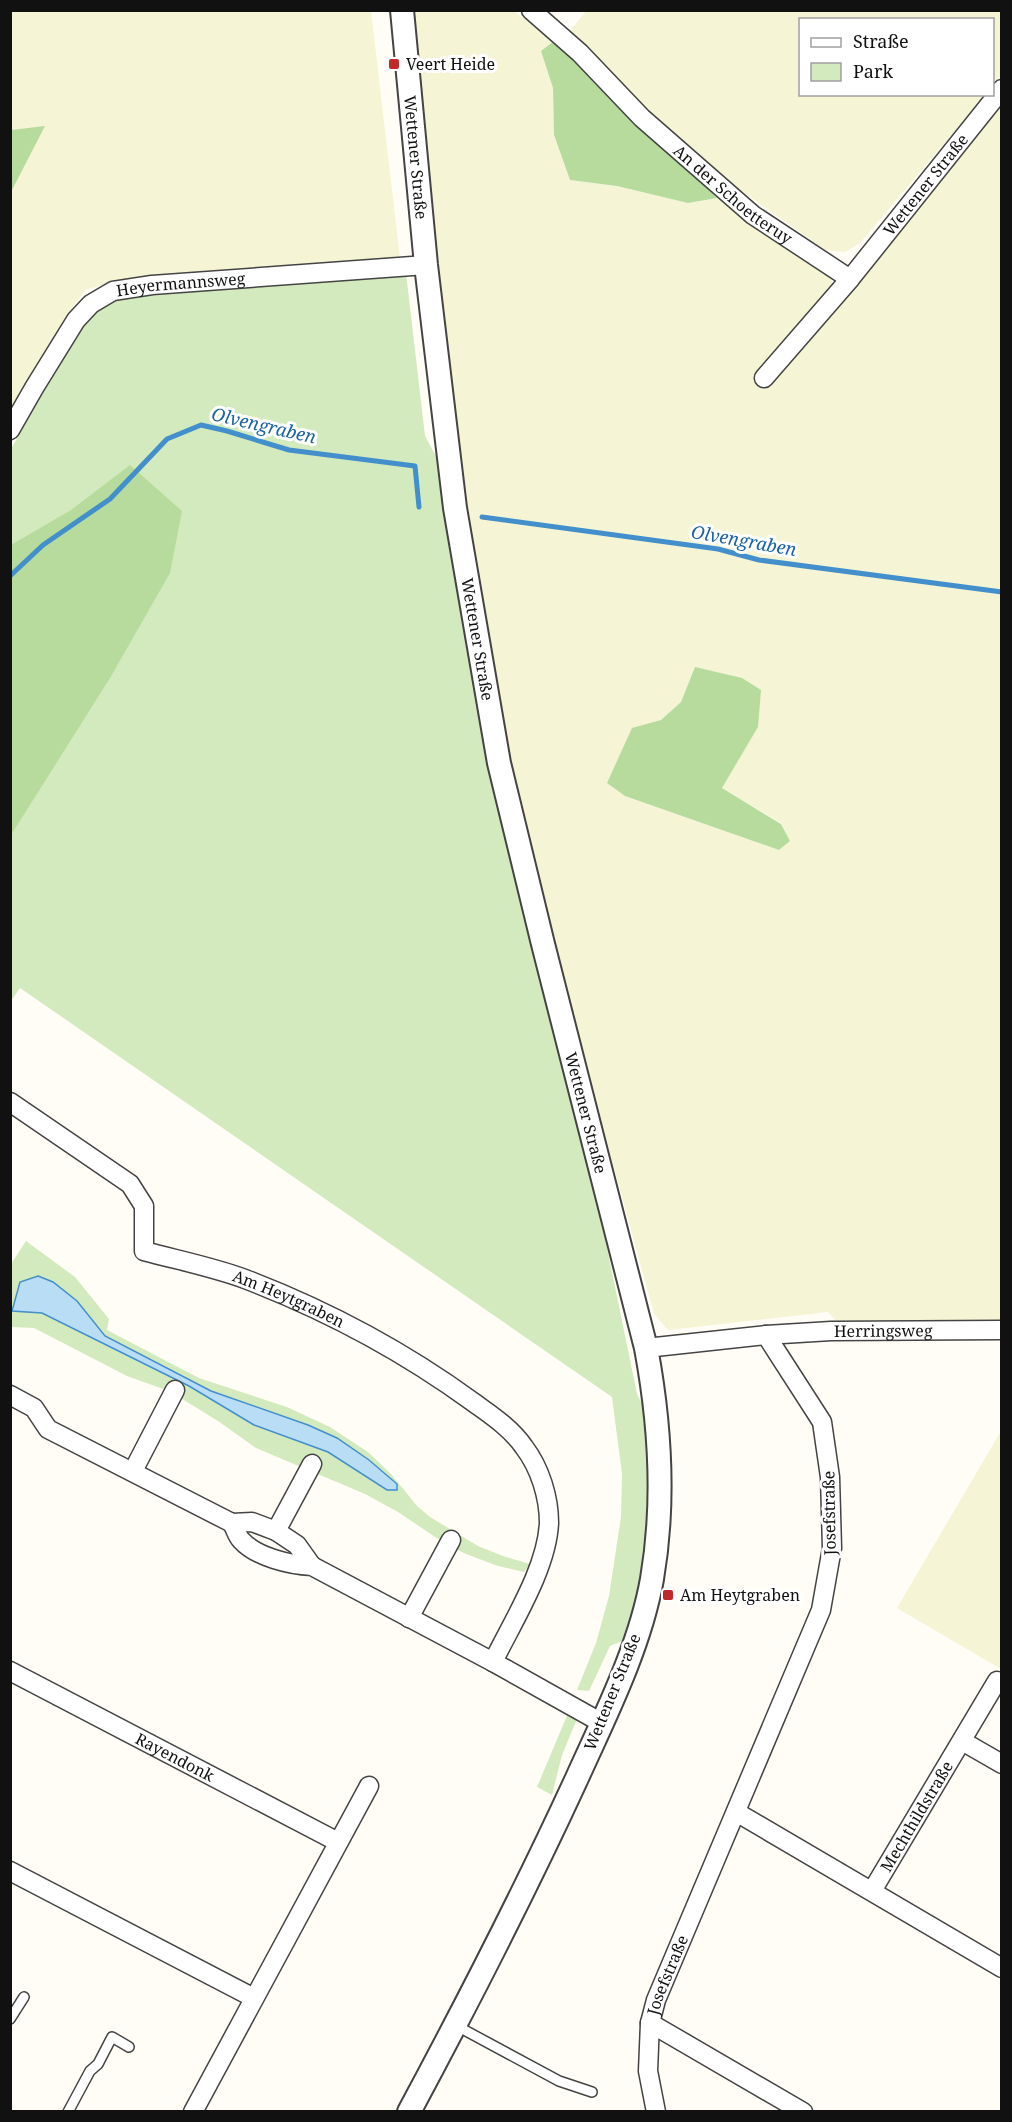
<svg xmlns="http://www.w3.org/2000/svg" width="1012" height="2122" font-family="'Noto Serif',serif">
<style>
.farmland{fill:#f5f4d5;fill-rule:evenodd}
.green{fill:#d3eabe;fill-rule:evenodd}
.forest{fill:#b6db9d}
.water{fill:#baddf6;stroke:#428fcc;stroke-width:1.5}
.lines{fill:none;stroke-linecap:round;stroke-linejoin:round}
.stream{stroke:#428fcc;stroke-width:5}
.service-casing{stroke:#444;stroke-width:12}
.minor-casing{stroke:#444;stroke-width:21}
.tertiary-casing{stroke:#444;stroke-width:26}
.service{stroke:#fff;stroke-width:9}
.minor{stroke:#fff;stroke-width:18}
.tertiary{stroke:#fff;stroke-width:22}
.poi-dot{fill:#c1292a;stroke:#fff;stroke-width:2}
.labels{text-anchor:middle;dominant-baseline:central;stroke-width:6;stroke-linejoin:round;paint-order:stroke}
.poi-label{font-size:16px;fill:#111;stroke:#fff;text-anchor:start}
.street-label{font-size:16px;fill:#111;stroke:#fff}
.water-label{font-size:18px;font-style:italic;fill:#1a62a3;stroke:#fff}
</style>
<rect width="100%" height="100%" fill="#fffdf5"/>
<path class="farmland" d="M587,10L1001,11V75L993,85L992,20H800V94L985,95L860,243L845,252L825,250L732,184L669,132L570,31Z
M11,11H371L400,258L147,278L109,283L85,290L72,308L11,417V192L44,127L11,130Z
M413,11H514L554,41L541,51L553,88L554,136L570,180L617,186L688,203L717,198L831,278L833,289L755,379L764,387L860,278L1001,103V1322L838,1323L828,1312L668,1330L654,1314L524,839L463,506L433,227ZM695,667L758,727L722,788L781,823L790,841L779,850L625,796L632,729L661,720L681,702Z
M1001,1431V1669L897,1608Z"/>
<path class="green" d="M406,273L425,436L463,506L501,731L637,1394L650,1419V1513L642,1578L622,1641L610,1646L589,1691L577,1690L596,1643L609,1596L621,1517L622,1474L612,1397L20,988L11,1001V449L81,325C106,301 119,298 152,290Z
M26,1241L75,1277L109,1319L107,1330L199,1378L287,1407L330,1427L368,1452L391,1474L417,1506L430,1517L478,1546L503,1556L530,1564L524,1572L498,1566L466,1554L444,1543L398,1512L365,1494L256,1448L218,1421L169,1391L127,1376L34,1328L11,1327V1264ZM77,1301L105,1336L211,1391L308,1425L337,1438L369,1460L397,1484L387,1490L328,1452L254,1425L189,1386L42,1313Z
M569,1711L577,1719L562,1755L552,1795L537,1787Z"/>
<path class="forest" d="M554,41L717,198L688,203L617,186L570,180L554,135L553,88L541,51Z
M45,126L11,192V130Z
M130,465L182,511L170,573L110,678L11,835V545L71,510Z
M695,667L742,678L761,690L758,727L722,788L781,824L790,841L779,850L625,796L607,783L632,728L661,720L681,702Z"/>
<path class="water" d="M38,1276L53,1282L77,1301L105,1336L211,1391L308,1425L337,1438L369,1460L397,1484V1490H387L328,1452L254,1425L189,1386L42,1313L12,1311L20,1282Z"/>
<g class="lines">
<path class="stream" d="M482,517L718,549L759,560L1002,592
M10,576L43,545L110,499L167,439L201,425L227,431L289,450L415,466L419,507"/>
<defs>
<path id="service" d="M10,2019L24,1997
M455,2025L559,2081L592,2092
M68,2112L90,2071L98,2064L112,2037L129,2047"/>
<g id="minor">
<path id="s1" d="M531,10L580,53L642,118L753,215L850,279"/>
<path id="s2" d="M764,378L850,279L1002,89"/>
<path id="s3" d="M10,430L34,388L76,320L91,304L113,291L152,285L426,265"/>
<path id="s4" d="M10,1102L130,1184L144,1206V1251C177,1260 213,1267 245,1279C326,1310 403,1351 473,1402C491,1415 511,1428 524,1447C540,1468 549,1497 549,1523C547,1568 513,1621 493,1662L602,1723"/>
<path id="s5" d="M646,1348L766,1335L831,1331L1002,1330"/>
<path d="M10,1395L34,1408L48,1429L232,1523L252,1522L276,1531L297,1545L312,1566"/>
<path d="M133,1471L175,1390"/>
<path d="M232,1523C235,1528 237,1536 241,1540C256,1557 290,1565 312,1566L493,1662"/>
<path d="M276,1531L312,1464"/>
<path d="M409,1618L451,1540"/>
<path id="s6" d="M10,1671L338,1842"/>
<path d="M962,1741L1002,1764"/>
<path d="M736,1812L1002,1968"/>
<path d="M10,1871L254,1998"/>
<path id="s7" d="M872,1891L997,1681"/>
<path d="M650,2023L803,2112"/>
<path d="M193,2112L369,1786"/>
<path id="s8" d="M656,2112L648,2071L650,2023L656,2000L821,1610L832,1548L830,1477L822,1422L766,1335"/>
</g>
<g id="tertiary">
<path id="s9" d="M402,10L426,265L455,508L499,763L543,944L646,1348C660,1423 665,1503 652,1579C640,1647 605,1716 577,1778C525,1891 468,2002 409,2112"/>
</g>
</defs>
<use href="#service" class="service-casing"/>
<use href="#minor" class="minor-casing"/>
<use href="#tertiary" class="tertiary-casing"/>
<use href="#service" class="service"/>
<use href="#minor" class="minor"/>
<use href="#tertiary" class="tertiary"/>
</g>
<g class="poi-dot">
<rect x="388" y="58" width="12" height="12" rx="3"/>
<rect x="662" y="1589" width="12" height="12" rx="3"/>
</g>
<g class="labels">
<g class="poi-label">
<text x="406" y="64">Veert Heide</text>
<text x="680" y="1595">Am Heytgraben</text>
</g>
<g class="street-label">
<text stroke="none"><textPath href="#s9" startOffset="148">Wettener Straße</textPath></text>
<text stroke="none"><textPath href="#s2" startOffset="252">Wettener Straße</textPath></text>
<text stroke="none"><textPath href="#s1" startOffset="274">An der Schoetteruy</textPath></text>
<text stroke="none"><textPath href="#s3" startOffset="244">Heyermannsweg</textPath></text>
<text stroke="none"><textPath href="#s9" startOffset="634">Wettener Straße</textPath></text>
<text stroke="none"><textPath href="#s9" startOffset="1120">Wettener Straße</textPath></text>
<text stroke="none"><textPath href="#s4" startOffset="369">Am Heytgraben</textPath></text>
<text stroke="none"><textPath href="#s5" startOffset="238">Herringsweg</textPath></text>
<text transform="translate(829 1513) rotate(-91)">Josefstraße</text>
<text transform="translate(612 1692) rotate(-68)">Wettener Straße</text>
<text stroke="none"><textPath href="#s6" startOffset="186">Rayendonk</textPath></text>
<text stroke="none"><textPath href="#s7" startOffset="87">Mechthildstraße</textPath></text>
<text stroke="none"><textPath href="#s8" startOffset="141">Josefstraße</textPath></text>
</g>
<g class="water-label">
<text transform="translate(264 425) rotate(13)">Olvengraben</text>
<text transform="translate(744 540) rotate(10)">Olvengraben</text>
</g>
</g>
<rect width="1012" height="2122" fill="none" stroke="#111111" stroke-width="24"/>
<rect x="799" y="18" width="195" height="78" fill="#ffffff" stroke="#a0a0a0" stroke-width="1.5"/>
<rect x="811" y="38" width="30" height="9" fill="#ffffff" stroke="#a0a0a0" stroke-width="1.5"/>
<text x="853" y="48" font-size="18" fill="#111111">Straße</text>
<rect x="811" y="63" width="30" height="18" fill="#d3eabe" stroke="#a0a0a0" stroke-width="1.5"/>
<text x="853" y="78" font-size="18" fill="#111111">Park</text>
</svg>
